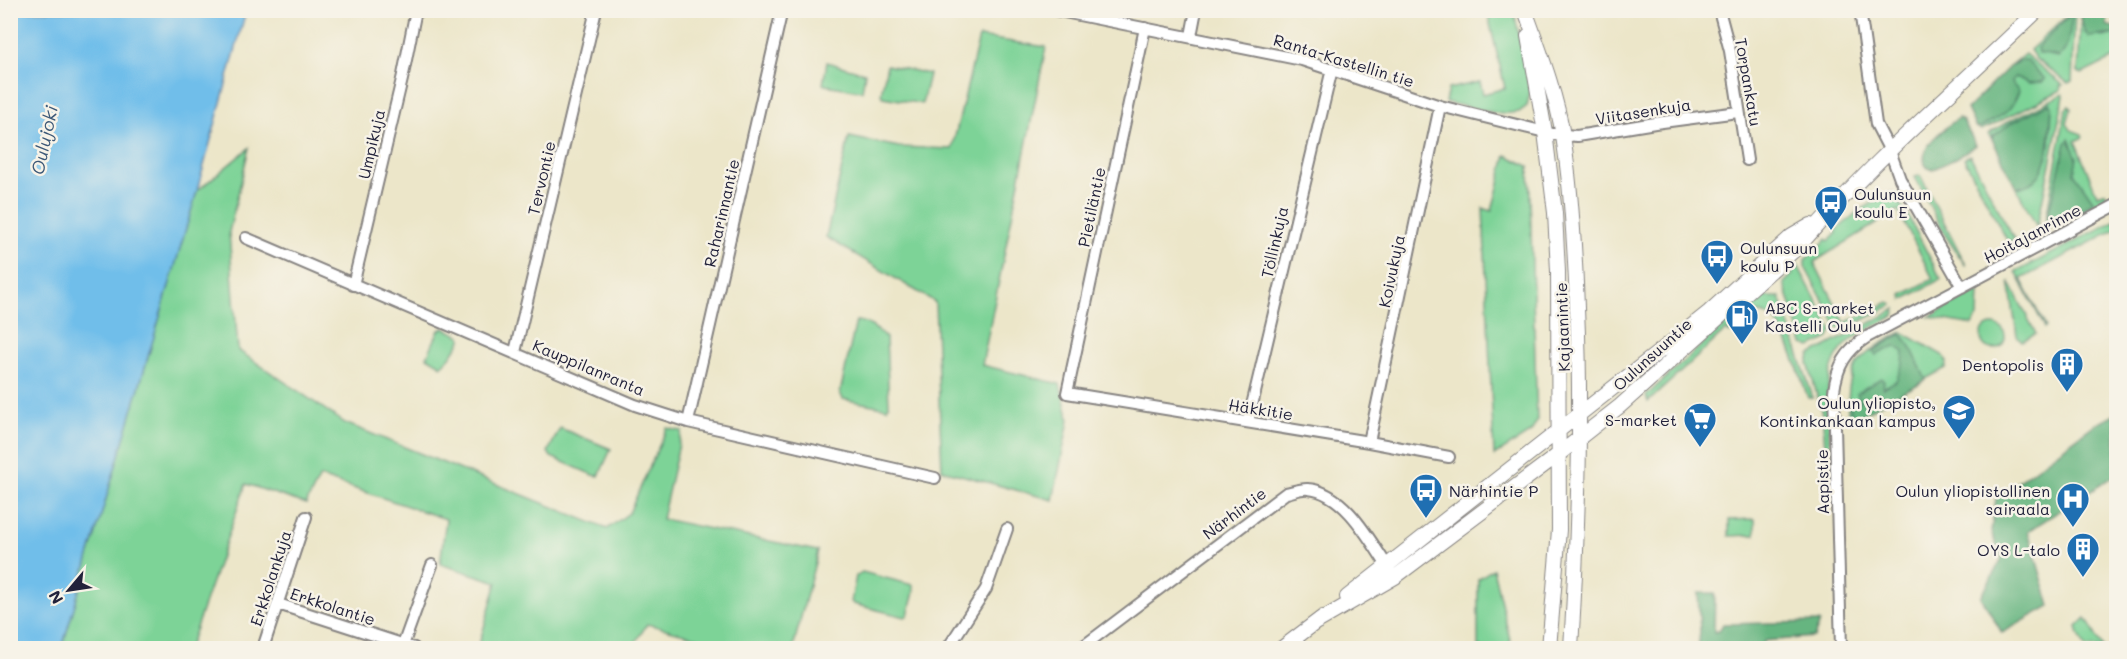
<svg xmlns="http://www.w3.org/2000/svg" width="2127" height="659" font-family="Mali,sans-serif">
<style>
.green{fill:#7dd397;stroke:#507a69;stroke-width:1.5}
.forest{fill:#66b580;stroke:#446c5e;stroke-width:1.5}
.water{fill:#70beea;stroke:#497092;stroke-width:1.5}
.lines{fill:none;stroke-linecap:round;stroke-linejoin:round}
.minor-casing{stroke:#878482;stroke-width:14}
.major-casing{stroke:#878482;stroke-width:16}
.minor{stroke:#fff;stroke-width:10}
.major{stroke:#fff;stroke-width:14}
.labels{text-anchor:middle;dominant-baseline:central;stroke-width:5;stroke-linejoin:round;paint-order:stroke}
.street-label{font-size:16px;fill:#22223b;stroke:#f7f3e8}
.poi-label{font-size:16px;fill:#22223b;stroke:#f7f3e8;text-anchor:end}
.water-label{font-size:18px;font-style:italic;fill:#3d5978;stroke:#f7f3e8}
</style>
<rect width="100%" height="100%" fill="#f7f3e8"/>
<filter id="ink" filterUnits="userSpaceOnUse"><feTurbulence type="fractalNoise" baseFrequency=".0167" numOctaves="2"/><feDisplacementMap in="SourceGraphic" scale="12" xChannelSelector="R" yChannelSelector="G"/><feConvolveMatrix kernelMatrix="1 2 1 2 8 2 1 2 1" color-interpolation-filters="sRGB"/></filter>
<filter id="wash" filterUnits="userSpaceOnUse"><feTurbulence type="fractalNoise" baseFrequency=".008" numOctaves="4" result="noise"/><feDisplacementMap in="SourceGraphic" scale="24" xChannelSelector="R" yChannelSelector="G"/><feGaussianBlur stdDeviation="1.35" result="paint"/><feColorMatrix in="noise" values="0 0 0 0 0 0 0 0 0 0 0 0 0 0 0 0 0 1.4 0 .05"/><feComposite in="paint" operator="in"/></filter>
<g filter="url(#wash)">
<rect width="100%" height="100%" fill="#ece6c9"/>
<path class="green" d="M1487,11H1514L1530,92L1527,106L1519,112L1501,114L1445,102L1448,89L1480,82L1483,94L1505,88Z
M2072,11H2075L2072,81L2068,83L2036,59L2030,50Z
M2081,15L2085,33L2103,37L2116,34V57L2082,74L2078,72Z
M979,37L1046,47L982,365L1060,384L1069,420L1053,500L942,470L935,302L826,237L849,137L899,147L952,149Z
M2025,54L2063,85L2060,86L2061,90L1990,126L1981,130L1975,126L1979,127L2013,85L2012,80L2015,76L2019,61L2009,67Z
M827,62L865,73L862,91L825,85L823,84Z
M887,65L929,74L922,104L883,97L881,94Z
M2063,94L2064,96L2037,227L2016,187H2022L2050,145L2052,106L1992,136L1993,141L1988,134L2009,121Z
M2069,106L2071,109L2067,123L2071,130L2082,134L2083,137L2075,141L2097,195L2105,192L2107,197V199L2045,231L2044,229L2066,109Z
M249,148L229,232L238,350L345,423L607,529L629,513L667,428L682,431L662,519L818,551L793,648H737L647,624L632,648H478L497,582L440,564L446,519L320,477L306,504L246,484L189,648H62L197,191Z
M1506,155L1529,166L1537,421L1531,432L1494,456L1483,208L1492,211Z
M1970,155L2014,239L2008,242L1964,158Z
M1920,175L1965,263L1966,266L1945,235L1915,177Z
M1892,192L1907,214L1941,279L1903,300L1902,295L1933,279L1898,210L1814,262L1845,323L1889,302L1893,305L1846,329L1838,328L1805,267V260L1827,239L1829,241L1837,233L1836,231L1858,211Z
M2116,220V229L2021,279L2046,327L2045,328L2016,272Z
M1793,263L1797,264L1832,330L1829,338L1811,347L1803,344L1784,283L1793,274L1790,264Z
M2009,281L2036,334L2022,341L2017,336Z
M1979,291L1978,317L1972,325L1929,317Z
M1759,292L1765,297H1780L1813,398H1808C1800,375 1790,341 1776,321C1772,316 1762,312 1755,313C1746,313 1736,327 1730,333L1726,330L1648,402L1646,396Z
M1896,309L1894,316C1880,324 1862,331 1849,342C1819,367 1829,414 1830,449L1828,450L1825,447L1822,413L1808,363L1810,355Z
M856,321C866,321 879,330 886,338L889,405L887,408L843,399L840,393Z
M1981 337a12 12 0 1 1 24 0a12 12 0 1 1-24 0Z
M444,328L461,336L462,339L451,356L442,366L427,357L439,330Z
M1902,332L1944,356L1947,362L1946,368L1848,421C1847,365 1854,358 1902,332Z
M560,428L611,449L599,476L593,475L551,457L548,452Z
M1755,519V535L1729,536V520Z
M1493,569L1512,648H1478V579Z
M862,572L913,585L914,592L908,615L905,617L853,604L851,601L856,576Z
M2086,618L2103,648H2086L2079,635L2077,627Z"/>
<path class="forest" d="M2082,11H2116V18L2108,16L2107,25L2116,28V34L2089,37C2083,31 2080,19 2082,11Z
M2071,14L2072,18C2069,32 2071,46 2059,57L2038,53L2037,48Z
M2020,61H2027L2045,79L2043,82L2029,83L2015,77L2012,80L2013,85L2019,91C2010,115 2000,116 1979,128L1975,126L1967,109L2009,67Z
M2050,103L2052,106C2049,132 2054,186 2016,187L1993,141L1992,137L2011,123Z
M1958,118L1963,121L1976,145L1954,159L1932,170L1926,167C1917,145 1944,130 1958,118Z
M2069,139L2077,158L2074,173L2094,202L2047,228L2045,226L2066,143Z
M1901,334L1910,345L1926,380L1852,420L1850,405L1860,401L1857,393L1881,378L1884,381L1883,388L1896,381L1903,363L1904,352L1895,346L1876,355L1873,351Z
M2116,413V475L2028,531L2050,606L2002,633L1981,597L2002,558L1991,532L1996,498L2094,425Z
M1698,593H1715L1714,632L1719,631L1723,624L1820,622L1814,637L1764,641L1763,648H1698L1700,632Z"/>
<path class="water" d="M10,11H246L197,191L62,648H11Z"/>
</g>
<g filter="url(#ink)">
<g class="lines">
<defs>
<path id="minor" d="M1054,10L1302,60L1440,106L1553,134L1577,136L1655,123L1738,112
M1719,10L1730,51L1747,160
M1860,10L1876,124L1890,151L1900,179L1962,287
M1145,28L1067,393L1369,442L1449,457
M1191,36L1196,10
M246,238L635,405L688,422L935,478
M353,285L403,75L416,10
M515,352L596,10
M688,422L782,10
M1248,422L1332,69
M1369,442L1440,106
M278,604L414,648
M263,648L306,517
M402,648L432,565
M948,648L986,589L1007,529
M1081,648L1286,493C1292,492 1302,488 1308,489C1346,492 1372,544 1391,572
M1841,648L1834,391C1837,366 1846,351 1867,337L2116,205"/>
<path id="major" d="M1525,10C1539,49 1557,96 1563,136C1572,193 1575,251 1577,308C1582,422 1578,535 1571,648
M1528,36L1545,132L1555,213L1558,271L1559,530L1549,648
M1347,597L1674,340L1709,312L1792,236L1811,225
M1317,622L1395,577L1559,454L1620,406L1800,245C1872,161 1958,88 2038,10
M1282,648L1323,617"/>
</defs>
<use href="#minor" class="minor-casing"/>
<use href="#major" class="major-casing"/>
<use href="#minor" class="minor"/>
<use href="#major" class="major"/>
</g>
</g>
<defs>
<symbol id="bus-pin" viewBox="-11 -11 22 30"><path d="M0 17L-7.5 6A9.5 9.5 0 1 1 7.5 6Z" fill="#1f6fb2" stroke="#f7f3e8"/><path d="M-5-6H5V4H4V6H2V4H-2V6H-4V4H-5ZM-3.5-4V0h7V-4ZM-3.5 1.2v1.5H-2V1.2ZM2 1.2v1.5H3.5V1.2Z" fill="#fff"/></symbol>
<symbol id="fuel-pin" viewBox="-11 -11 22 30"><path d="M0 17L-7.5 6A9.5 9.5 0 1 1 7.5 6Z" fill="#1f6fb2" stroke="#f7f3e8"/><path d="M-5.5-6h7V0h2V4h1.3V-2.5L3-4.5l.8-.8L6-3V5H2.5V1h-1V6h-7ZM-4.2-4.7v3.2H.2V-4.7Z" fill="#fff"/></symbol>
<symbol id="building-pin" viewBox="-11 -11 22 30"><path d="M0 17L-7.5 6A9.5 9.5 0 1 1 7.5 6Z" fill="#1f6fb2" stroke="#f7f3e8"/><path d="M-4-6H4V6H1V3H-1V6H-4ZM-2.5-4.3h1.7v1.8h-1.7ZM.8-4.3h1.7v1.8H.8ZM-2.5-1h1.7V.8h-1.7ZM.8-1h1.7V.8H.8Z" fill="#fff"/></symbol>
<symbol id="university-pin" viewBox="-11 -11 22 30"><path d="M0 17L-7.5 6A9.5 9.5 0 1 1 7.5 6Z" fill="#1f6fb2" stroke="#f7f3e8"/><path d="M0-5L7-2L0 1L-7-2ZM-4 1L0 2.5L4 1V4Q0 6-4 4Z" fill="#fff"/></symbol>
<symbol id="supermarket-pin" viewBox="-11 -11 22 30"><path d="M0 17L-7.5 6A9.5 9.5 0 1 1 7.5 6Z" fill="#1f6fb2" stroke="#f7f3e8"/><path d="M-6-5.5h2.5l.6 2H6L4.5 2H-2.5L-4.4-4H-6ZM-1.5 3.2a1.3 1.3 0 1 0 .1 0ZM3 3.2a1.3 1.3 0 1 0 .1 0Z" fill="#fff"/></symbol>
<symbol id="hospital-pin" viewBox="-11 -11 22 30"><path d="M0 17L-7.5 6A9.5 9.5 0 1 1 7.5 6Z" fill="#1f6fb2" stroke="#f7f3e8"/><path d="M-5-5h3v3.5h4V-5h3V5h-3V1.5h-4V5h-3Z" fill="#fff"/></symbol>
</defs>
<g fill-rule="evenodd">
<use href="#bus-pin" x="1812" y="183" width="38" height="52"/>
<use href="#bus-pin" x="1698" y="237" width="38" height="52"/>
<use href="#fuel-pin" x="1723" y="297" width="38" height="52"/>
<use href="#building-pin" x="2048" y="345" width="38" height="52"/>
<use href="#university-pin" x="1940" y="392" width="38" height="52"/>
<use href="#supermarket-pin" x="1681" y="400" width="38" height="52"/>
<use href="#bus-pin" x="1407" y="471" width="38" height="52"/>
<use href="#hospital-pin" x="2054" y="480" width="38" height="52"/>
<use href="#building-pin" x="2064" y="530" width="38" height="52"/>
</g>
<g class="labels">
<g class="street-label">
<text transform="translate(1344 60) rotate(17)">Ranta-Kastellin tie</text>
<text transform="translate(1749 82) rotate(80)">Torpankatu</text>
<text transform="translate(1643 111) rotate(-9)">Viitasenkuja</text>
<text transform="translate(371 144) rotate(-77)">Umpikuja</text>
<text transform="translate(541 178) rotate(-77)">Tervontie</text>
<text transform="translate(1091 207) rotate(-78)">Pietiläntie</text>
<text transform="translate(721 213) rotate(-77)">Raharinnantie</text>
<text transform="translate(2032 233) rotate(-28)">Hoitajanrinne</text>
<text transform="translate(1274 242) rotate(-77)">Töllinkuja</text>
<text transform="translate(1391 271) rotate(-78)">Koivukuja</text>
<text transform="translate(1562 327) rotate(-92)">Kajaanintie</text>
<text transform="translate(1652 354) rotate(-42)">Oulunsuuntie</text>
<text transform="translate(589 367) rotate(23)">Kauppilanranta</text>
<text transform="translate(1261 409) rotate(9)">Häkkitie</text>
<text transform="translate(1822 482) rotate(-91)">Aapistie</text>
<text transform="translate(1234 513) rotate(-37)">Närhintie</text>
<text transform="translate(270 578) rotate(-72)">Erkkolankuja</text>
<text transform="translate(333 606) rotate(18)">Erkkolantie</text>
</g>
<g class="poi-label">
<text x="1854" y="193" text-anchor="start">Oulunsuun<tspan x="1854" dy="18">koulu E</tspan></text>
<text x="1740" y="247" text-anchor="start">Oulunsuun<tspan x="1740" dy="18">koulu P</tspan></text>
<text x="1765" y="307" text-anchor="start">ABC S-market<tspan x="1765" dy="18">Kastelli Oulu</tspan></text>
<text x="2044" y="364">Dentopolis</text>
<text x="1936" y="402">Oulun yliopisto,<tspan x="1936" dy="18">Kontinkankaan kampus</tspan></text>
<text x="1677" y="419">S-market</text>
<text x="1449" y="490" text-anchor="start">Närhintie P</text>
<text x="2050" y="490">Oulun yliopistollinen<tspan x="2050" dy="18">sairaala</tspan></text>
<text x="2060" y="549">OYS L-talo</text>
</g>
<g class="water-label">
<text transform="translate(44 140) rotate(-78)">Oulujoki</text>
</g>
</g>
<rect width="2127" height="659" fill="none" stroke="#f7f3e8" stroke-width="36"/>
<g transform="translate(69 590) rotate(241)" stroke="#f7f3e8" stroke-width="4.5" paint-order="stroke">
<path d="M0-4.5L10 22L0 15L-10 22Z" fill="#22223b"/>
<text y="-9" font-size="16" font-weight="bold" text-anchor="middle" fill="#22223b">N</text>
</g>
</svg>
